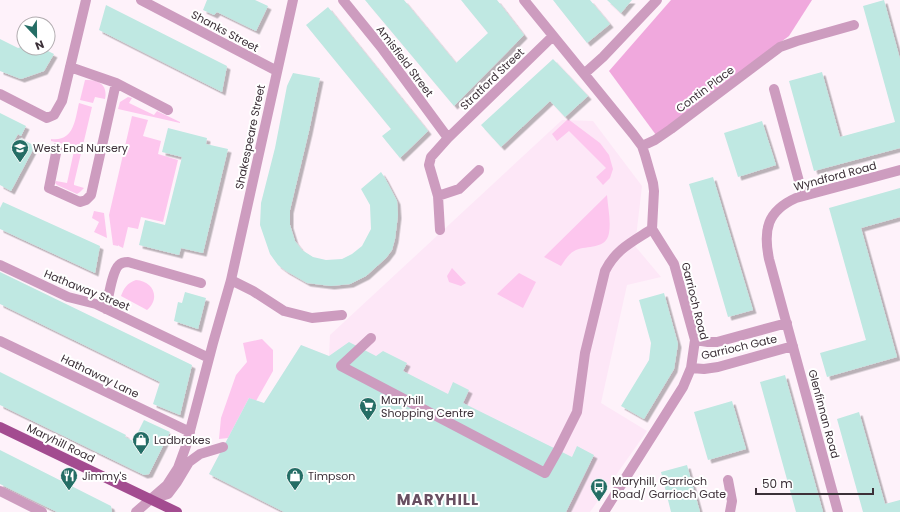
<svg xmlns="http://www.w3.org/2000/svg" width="900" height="512" font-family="Poppins,sans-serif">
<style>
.built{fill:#fde7f7}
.green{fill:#fdc6ee}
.forest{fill:#f0a8dd}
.building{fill:#bfe8e2;filter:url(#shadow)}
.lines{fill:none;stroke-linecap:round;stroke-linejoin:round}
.minor{stroke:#cd9cbf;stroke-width:10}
.major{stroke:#a34c90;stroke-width:10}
.labels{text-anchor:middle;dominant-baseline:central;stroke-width:4;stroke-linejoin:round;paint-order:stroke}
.street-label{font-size:11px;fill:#3c3038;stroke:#fff}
.poi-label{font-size:11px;fill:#3c3038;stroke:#fff;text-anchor:start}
.district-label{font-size:15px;font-weight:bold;letter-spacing:1px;fill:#684f61;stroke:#fff}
</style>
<defs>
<filter id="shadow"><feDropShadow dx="3.5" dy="3.5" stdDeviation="0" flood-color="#0004"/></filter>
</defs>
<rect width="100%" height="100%" fill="#fef2fa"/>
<path class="built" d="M562,120L593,121L642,186L635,246L661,277L627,285L601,403L647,431L590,512H284L209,474L249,398L264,403L301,345L329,356L330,335Z"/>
<path class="green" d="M85,80C99,79 108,85 105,99L95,97L93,103L80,100Z
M128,97L132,98L129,103L154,115L157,111L180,122V123L118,109L120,102Z
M79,103L92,107L74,183V185L84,188L80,192L77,194L57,185L55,183L56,181L67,183L74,151L64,148V144L51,141V139C74,142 75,120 79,103Z
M132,116L148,120L143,136L161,141L158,154L178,160L163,222L141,217L138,229L128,227L123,248L119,246V245L118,246L113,245L109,215Z
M568,119L600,143L609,155L613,169L610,178L603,185L596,177L606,168L569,131L557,141L552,134Z
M607,195C608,208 611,221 609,233C606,250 587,245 576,250C569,253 565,260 561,266L544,257Z
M94,211L104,213L107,238L94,232L99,222L92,218Z
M452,268L466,283L461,286L449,282L447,276Z
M519,273L536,282L523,308L497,294Z
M136,280C153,281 161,298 147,310L121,296C124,288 127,283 136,280Z
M262,339L273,350V371L256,401L249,398L228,438L219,439L221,418L236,375L247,362L243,343Z"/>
<path class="forest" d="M671,0H812L789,36L656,135L609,71Z"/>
<path class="building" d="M207,0H255L268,6L256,31L217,12L214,15L203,10Z
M365,0H404L456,63L488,33L461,0H497L524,35L454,106Z
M553,0H590L610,24L587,43Z
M607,0H632L621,13Z
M884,0L900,59V148L814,171L789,81L822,72L840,137L895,122L863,6Z
M106,5L227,66L222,92L99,30Z
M328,7L428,131L400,158L382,136L391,129L306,25Z
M0,39L18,48L24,46V48H42L54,54L44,71L21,79L0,71Z
M553,59L588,96L565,117L550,101L501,147L481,125Z
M293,73L320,78L309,131L290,210V225L295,241L302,250L313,257L326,260L342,259L352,254L362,246L371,229L370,205L361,189L381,172L385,178L397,201L398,215L395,239L392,250L386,258L366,276L350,284L331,286L307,283L286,271L278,265L270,254L260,225L261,203L275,148L287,86Z
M0,113L26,126L21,136L18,134L14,141L18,143L20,138L35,146L11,191L0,185Z
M762,121L776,165L738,177L724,133Z
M168,128L207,138L206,144L228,149L203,253L181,248L179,255L139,245L145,220L165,225L182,157L162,152Z
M713,177L753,310L728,317L689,184Z
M900,188V217L861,228L897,357L827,377L820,353L866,340L829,208Z
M3,202L100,246L95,273L0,229V208Z
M0,272L192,365L180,415L153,404L160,382L0,304Z
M185,292L206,298L198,329L174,321L178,302L182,303Z
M664,293L678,344L674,369L644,419L621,406L649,360L651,343L639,300Z
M349,342L376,356L383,351L407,363L403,371L448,394L453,382L469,390L463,403L572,457L577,446L594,455L566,512H284L209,474L249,398L264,403L301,345L329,356Z
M0,372L126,435L125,437L135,442L138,437L136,436L144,420L170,432L149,474L144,475L0,405Z
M785,375L823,512H796L760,382Z
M732,401L746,449L708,460L694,412Z
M859,412L885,504L900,500V512H863L837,419Z
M0,450L111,506L112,512H57L0,484Z
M687,465L700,512H671L661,472Z"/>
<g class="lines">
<path class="minor" d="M141,0L277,71
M343,0L381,47L448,138
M524,0L633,134L642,146L645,155L653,183L654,191L652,229L674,264L695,340L691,368L683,387L604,512
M70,67L116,83L168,110
M584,74L603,57L657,0
M774,89L803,196
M0,94L47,118L54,115L62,101L86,0
M642,146L655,140L671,129L780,47L797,41L854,25
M57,148L49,188L80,202L86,200L91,195L116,83
M438,196L459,189L479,170
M440,230L438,196L429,165L431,157L448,138L553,36
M0,265L68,297L96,304L209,358
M231,280L253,291L284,311L312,318L342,315
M106,309C108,300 112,271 119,265C121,263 125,262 128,262L201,283
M371,338L341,366L545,473L558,450L577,412L585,353L605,271C616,249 632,242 652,229
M695,340L708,342H717L787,323
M0,341L190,432
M691,368L704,369L718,367L793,346
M728,480L732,501L730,512
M0,491L42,512
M155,498L168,494L177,482L189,462L200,454L223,447
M136,512L167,485L178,468L186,446L213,343L231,280L293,0
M838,512L769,259C763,230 767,211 796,198L900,170"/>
<path class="major" d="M0,427L177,512"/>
</g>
<defs>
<symbol id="school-pin" viewBox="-11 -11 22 30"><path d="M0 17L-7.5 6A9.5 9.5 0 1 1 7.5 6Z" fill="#246d65" stroke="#fff"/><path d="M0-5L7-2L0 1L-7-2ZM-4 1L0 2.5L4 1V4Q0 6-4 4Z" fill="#fff"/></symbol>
<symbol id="supermarket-pin" viewBox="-11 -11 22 30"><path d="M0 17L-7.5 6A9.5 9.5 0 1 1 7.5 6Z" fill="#246d65" stroke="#fff"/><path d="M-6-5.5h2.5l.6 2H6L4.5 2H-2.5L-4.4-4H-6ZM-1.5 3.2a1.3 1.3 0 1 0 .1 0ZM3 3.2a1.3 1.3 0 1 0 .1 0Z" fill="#fff"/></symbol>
<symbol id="shop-pin" viewBox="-11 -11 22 30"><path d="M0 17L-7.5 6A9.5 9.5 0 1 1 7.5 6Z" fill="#246d65" stroke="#fff"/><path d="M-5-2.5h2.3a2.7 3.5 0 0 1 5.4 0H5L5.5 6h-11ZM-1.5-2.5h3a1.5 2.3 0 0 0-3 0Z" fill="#fff"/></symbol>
<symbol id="restaurant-pin" viewBox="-11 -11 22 30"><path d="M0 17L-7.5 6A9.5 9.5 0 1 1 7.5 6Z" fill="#246d65" stroke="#fff"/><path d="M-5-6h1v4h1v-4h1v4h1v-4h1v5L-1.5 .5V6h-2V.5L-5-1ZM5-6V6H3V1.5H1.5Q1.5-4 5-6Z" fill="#fff"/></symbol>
<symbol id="bus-pin" viewBox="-11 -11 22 30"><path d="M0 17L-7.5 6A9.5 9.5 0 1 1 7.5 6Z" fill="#246d65" stroke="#fff"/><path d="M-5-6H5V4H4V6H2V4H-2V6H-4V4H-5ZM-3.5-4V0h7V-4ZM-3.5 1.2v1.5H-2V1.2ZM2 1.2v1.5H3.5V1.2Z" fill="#fff"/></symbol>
</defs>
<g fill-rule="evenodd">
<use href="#school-pin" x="10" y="138" width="20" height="27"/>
<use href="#supermarket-pin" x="358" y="396" width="20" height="27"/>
<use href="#shop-pin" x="131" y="430" width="20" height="27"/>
<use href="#restaurant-pin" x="59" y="466" width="20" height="27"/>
<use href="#shop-pin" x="285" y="466" width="20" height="27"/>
<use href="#bus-pin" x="589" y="477" width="20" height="27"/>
</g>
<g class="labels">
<g class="street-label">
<text transform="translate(225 31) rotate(28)">Shanks Street</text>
<text transform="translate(405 61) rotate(53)">Amisfield Street</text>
<text transform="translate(492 79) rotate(-44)">Stratford Street</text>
<text transform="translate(705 89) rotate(-37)">Contin Place</text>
<text transform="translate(250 137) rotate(-78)">Shakespeare Street</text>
<text transform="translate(835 176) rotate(-15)">Wyndford Road</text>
<text transform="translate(87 290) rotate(22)">Hathaway Street</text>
<text transform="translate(695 301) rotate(76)">Garrioch Road</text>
<text transform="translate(739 347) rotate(-13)">Garrioch Gate</text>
<text transform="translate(100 376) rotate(26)">Hathaway Lane</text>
<text transform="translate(824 414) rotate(75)">Glenfinnan Road</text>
<text transform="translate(61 443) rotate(26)">Maryhill Road</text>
</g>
<g class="poi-label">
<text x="33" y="148">West End Nursery</text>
<text x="381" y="400">Maryhill<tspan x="381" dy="13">Shopping Centre</tspan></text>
<text x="154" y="440">Ladbrokes</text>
<text x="82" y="476">Jimmy's</text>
<text x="308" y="476">Timpson</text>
<text x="612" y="481">Maryhill, Garrioch<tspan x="612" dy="13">Road/ Garrioch Gate</tspan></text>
</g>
<g class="district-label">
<text x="438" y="499">MARYHILL</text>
</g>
</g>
<g transform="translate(36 36) rotate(158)"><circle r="19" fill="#ffffff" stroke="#b1acaf"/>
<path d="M0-3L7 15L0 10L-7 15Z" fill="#246d65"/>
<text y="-6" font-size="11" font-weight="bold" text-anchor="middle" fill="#3c3038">N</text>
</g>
<path d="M756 488v6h117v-6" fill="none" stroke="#3c3038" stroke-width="2"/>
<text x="762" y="488" font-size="12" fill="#3c3038" stroke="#ffffff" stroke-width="3" paint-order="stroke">50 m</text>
</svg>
